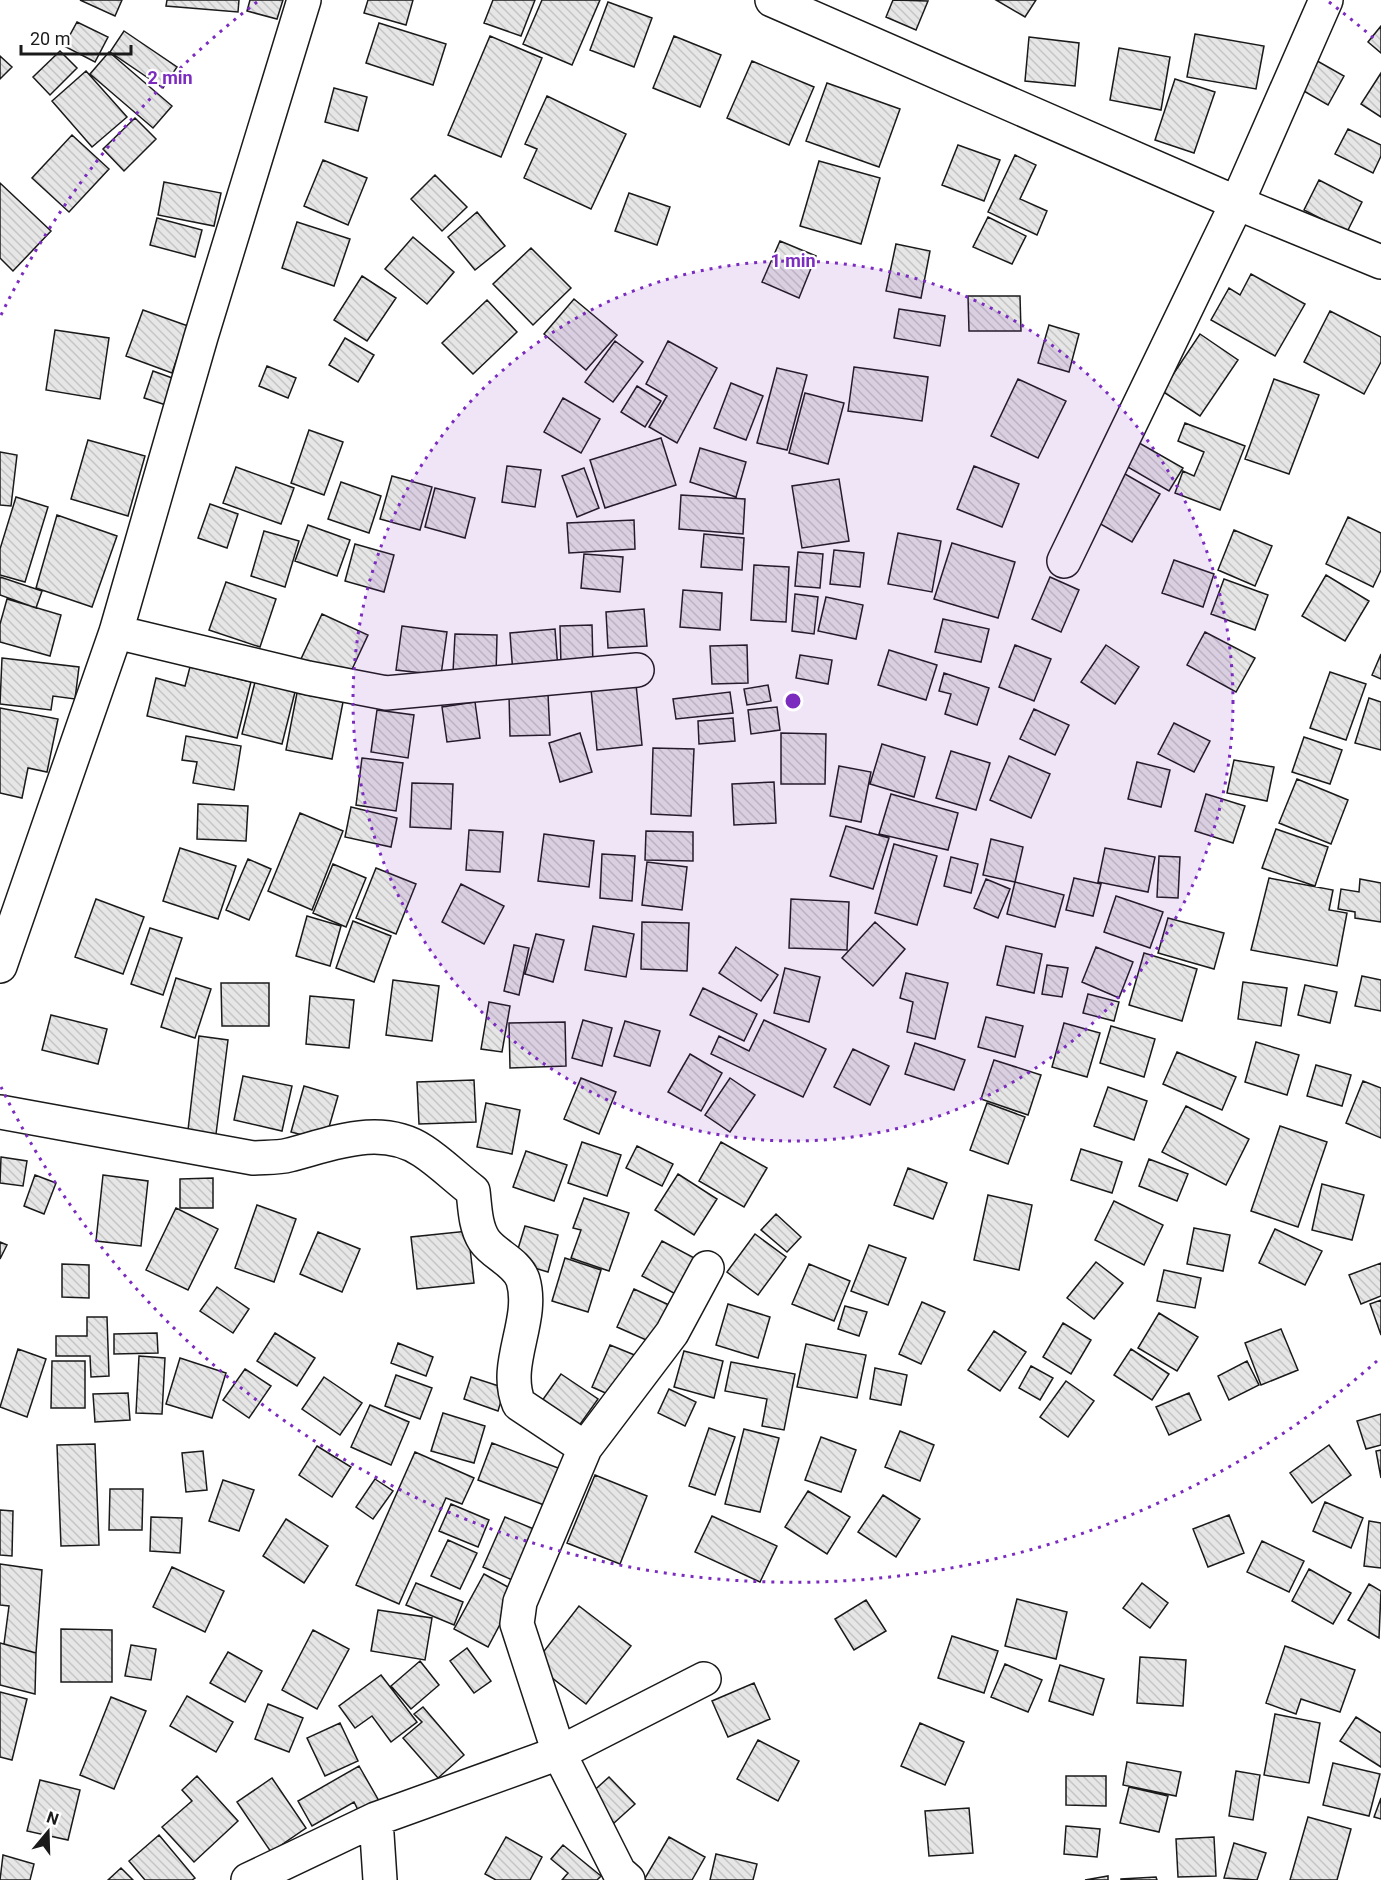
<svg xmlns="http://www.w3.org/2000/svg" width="1381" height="1880" font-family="Roboto,sans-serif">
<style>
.building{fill:url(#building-back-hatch);stroke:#1a1a1a;stroke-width:1.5}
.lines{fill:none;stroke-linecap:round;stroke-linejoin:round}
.minor-casing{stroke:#1a1a1a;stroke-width:36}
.minor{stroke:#fff;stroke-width:33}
.ring{fill:none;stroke:#7b2cbf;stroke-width:3;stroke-dasharray:3 6}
.centre{fill:#7b2cbf;stroke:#fff;stroke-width:3}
.ring-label{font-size:18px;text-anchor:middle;font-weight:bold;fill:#7b2cbf;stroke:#fff;stroke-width:4.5;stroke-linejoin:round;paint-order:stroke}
</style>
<defs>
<pattern id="building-back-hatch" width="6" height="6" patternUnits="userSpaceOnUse" patternTransform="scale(1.5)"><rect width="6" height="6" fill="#e6e6e6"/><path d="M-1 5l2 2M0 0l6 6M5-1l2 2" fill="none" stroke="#c5c5c5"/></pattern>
</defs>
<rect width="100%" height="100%" fill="#fff"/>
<path class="building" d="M80,0H122L115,16Z
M167,0H239L238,12L166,6Z
M250,0H283L277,19L247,11Z
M368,0H413L406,25L364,13Z
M493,0H535L521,36L484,23Z
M542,0H600L572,65L523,44Z
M893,0L928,1L916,30L886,17Z
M996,0H1036L1025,17Z
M608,2L652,18L634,67L590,50Z
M77,22L108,37L95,62L64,46Z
M379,23L446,44L433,85L366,63Z
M1381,26V53L1368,42Z
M124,31L177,67L163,88L110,52Z
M1195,34L1264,46L1256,89L1187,77Z
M490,36L542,58L501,157L448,135Z
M674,36L721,55L700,107L653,88Z
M1029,37L1079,43L1075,86L1025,81Z
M1119,48L1170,57L1161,110L1110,100Z
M60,51L77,68L50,95L33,77Z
M109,52L172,106L153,128L90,74Z
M0,56L12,67L0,79Z
M1312,58L1344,76L1328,105L1295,86Z
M752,61L814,87L789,145L727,118Z
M86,71L127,117L92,147L52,101Z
M1381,73V117L1361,104Z
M1175,79L1215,92L1194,153L1155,140Z
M827,83L900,109L879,167L806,141Z
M334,88L367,97L358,131L325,122Z
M547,96L626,134L591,209L524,178L537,149L525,144Z
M135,118L156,139L124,171L103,149Z
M1348,129L1381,145V156L1373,173L1335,154Z
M72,135L109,169L69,212L32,178Z
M958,145L1000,160L984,201L942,185Z
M1015,155L1036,165L1020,199L1047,211L1037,235L988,212Z
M323,160L367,178L348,225L304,206Z
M819,161L880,178L861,244L800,226Z
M435,175L467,207L442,231L411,199Z
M1319,180L1362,202L1347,232L1304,210Z
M164,182L221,193L214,226L158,215Z
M0,183L51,231L13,271L0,258Z
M629,193L670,207L657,245L615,231Z
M477,212L505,246L475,270L448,237Z
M988,217L1026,236L1012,264L973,247Z
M157,218L202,230L195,257L150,245Z
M297,222L350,239L334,286L282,268Z
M413,237L454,272L427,304L385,269Z
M780,241L816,256L799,298L762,282Z
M896,244L930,251L921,298L886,291Z
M531,248L571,288L533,325L493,284Z
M1251,274L1305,304L1275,356L1211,320L1229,288L1240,295Z
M362,276L396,298L367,341L334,320Z
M968,296H1020L1021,331H969Z
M574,299L617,335L586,370L544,334Z
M487,300L517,332L473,374L442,343Z
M899,309L945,316L940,346L894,338Z
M143,310L188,326L172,373L126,356Z
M1330,311L1381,337V362L1364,394L1304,362Z
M1049,325L1079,334L1069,372L1038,363Z
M55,330L109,338L100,399L46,390Z
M1200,334L1238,360L1200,416L1162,391Z
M345,338L374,355L358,382L329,365Z
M615,341L643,362L613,402L585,382Z
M668,341L717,368L677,443L649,427L667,396L646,384Z
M267,366L296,378L288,398L259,386Z
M854,367L928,377L922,421L848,411Z
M777,368L807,375L787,450L757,443Z
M153,371L175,379L166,405L144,398Z
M1018,379L1066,401L1038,458L991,436Z
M1274,379L1319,395L1289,474L1245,459Z
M731,383L763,396L746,440L714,428Z
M637,386L661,401L645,427L621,412Z
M805,393L844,403L828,464L789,453Z
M563,398L600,419L581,453L544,432Z
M1185,423L1245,446L1220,510L1175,493L1183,471L1194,476L1204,452L1178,441Z
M309,430L343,442L324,495L291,483Z
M661,438L676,485L605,508L590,460Z
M88,440L145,456L128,516L71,499Z
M1134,440L1183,468L1169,491L1121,463Z
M700,448L746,462L736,497L690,482Z
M0,452L17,455L11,506L0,505Z
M507,466L541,470L535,507L502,502Z
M974,466L1019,484L1002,527L957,509Z
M236,467L294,488L281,524L223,503Z
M584,468L599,508L577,517L562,476Z
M1118,470L1160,494L1132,542L1090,518Z
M392,476L432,487L420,530L380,519Z
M839,479L849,541L802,548L792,486Z
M341,482L381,496L369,533L328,519Z
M435,488L475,498L465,538L425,527Z
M681,495L745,499L743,534L679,529Z
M16,497L48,507L25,582L0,575V549Z
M210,504L238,514L227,548L198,538Z
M57,515L117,536L92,607L36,588Z
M1348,517L1381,533V570L1373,587L1326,564Z
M634,520L635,549L569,553L567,523Z
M308,525L350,540L337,576L295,561Z
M1234,530L1272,546L1255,586L1218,570Z
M264,531L299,541L285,587L251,576Z
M898,533L941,541L932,592L888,584Z
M704,534L744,538L742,570L701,567Z
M952,543L1015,562L998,618L934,599Z
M355,544L394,555L384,592L345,581Z
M834,550L864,553L860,587L830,584Z
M798,552L823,554L820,588L795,586Z
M584,554L623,557L620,592L581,588Z
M1174,560L1214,574L1203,607L1162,593Z
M754,565L789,567L786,622L751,620Z
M1326,575L1369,601L1345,641L1302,616Z
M0,577L42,591L36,608L0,595Z
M1050,577L1079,590L1061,632L1032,619Z
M1224,579L1268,595L1255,630L1211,614Z
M226,582L276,599L260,647L209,630Z
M683,590L722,593L720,630L680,627Z
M795,594L818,597L814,634L792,631Z
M826,597L863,605L856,639L818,631Z
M7,599L61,615L50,656L0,642V624Z
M644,609L647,646L608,648L606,612Z
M322,614L368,635L347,680L301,659Z
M943,619L989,629L981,662L935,652Z
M592,625L593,666H561L560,626Z
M402,626L447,632L441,675L396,670Z
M555,629L558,670L513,674L510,633Z
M1205,632L1255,658L1236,692L1187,665Z
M455,634L497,635L496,675L453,672Z
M747,645L748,683L712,684L710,646Z
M1015,645L1051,659L1034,701L999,687Z
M1106,645L1139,667L1115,704L1081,682Z
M889,650L937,665L926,700L878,685Z
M1381,654V679L1372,675Z
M800,655L832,660L828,684L796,678Z
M2,658L79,667L75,699L53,696L51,710L0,704Z
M190,667L251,682L237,738L147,716L156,678L185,686Z
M1330,672L1366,684L1346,740L1310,728Z
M944,673L989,688L977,725L945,714L951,694L939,691Z
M255,682L295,692L282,744L242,734Z
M636,684L642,745L597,750L591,689Z
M768,685L771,701L747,705L744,689Z
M730,692L733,713L676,719L673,699Z
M297,693L343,702L332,759L286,750Z
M548,694L550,735L510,736L509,695Z
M1369,698L1381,702V750L1355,743Z
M475,702L480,738L447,742L442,707Z
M777,707L780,730L751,734L748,710Z
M0,708L58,719L47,772L28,768L22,798L0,793Z
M1034,709L1069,725L1055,755L1020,739Z
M377,710L414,715L408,758L371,752Z
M733,718L735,741L699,744L698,721Z
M1174,723L1210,741L1194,772L1158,754Z
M580,733L592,772L560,782L549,743Z
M781,733L826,734L825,784H781Z
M186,736L241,746L234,790L193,783L197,762L182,760Z
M1304,737L1342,750L1330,784L1292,772Z
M882,744L925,757L914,797L870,784Z
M653,748L694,749L691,816L651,814Z
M951,751L990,763L976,810L936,798Z
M1009,756L1050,774L1031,818L990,800Z
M362,758L403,763L396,811L356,805Z
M1234,760L1274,767L1267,801L1227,793Z
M1137,762L1170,770L1161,807L1128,799Z
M839,766L871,772L861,822L830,816Z
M1297,779L1348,800L1331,844L1279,823Z
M774,782L776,823L734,825L732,784Z
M412,783L453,784L451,829L410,827Z
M891,794L958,813L948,850L879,834Z
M1206,794L1245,806L1233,843L1195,831Z
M198,804L248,806L246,841L197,839Z
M351,807L397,818L391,847L345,837Z
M300,813L343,831L312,910L268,891Z
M846,826L889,838L873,889L830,876Z
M1276,829L1328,847L1315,886L1262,868Z
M469,830L503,832L500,872L466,870Z
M646,831L693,832V861L645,860Z
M544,834L594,841L589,887L538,881Z
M991,839L1023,847L1015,882L983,875Z
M894,844L937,856L917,925L875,913Z
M180,848L236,866L218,919L163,901Z
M1105,848L1155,857L1148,892L1098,882Z
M602,854L635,856L632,901L600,898Z
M1159,856L1180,857L1178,898L1157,897Z
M951,857L978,864L971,893L944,886Z
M248,859L271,869L249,920L226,910Z
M647,862L687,867L682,910L642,905Z
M333,864L366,878L346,927L313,913Z
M376,868L416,884L396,934L356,918Z
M1074,878L1101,884L1093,916L1066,910Z
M1269,878L1333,890L1329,910L1347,913L1337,966L1251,950Z
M986,879L1010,889L998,918L974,908Z
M1360,879L1381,883V922L1355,918V912L1338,909L1341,889L1359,892Z
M1015,882L1064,895L1055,927L1007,914Z
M461,884L504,906L484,944L442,922Z
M1116,896L1163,912L1150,948L1104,932Z
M96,899L144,917L123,974L75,957Z
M791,899L849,902L847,950L789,948Z
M307,916L341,926L330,966L296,956Z
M1168,918L1224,933L1214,969L1158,953Z
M353,921L391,936L374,982L336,968Z
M642,922L689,923L687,971L641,969Z
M875,922L905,949L873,986L842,958Z
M593,926L634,934L626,977L585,970Z
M150,928L182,938L163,995L131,984Z
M536,934L564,940L553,982L525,974Z
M514,945L529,948L519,995L504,991Z
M1006,946L1042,954L1034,993L997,985Z
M736,947L778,975L761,1001L719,973Z
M1096,947L1133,962L1119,998L1082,982Z
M1144,953L1197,969L1182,1021L1129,1005Z
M1047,965L1068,968L1062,997L1042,994Z
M785,968L820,977L809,1022L774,1013Z
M906,973L948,983L935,1039L907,1032L913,1002L900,998Z
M1362,976L1381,980V1011L1355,1006Z
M176,978L211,989L195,1038L161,1027Z
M393,980L439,986L432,1041L386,1035Z
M1243,982L1287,988L1281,1026L1238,1019Z
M221,983H269V1026H222Z
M1305,985L1337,992L1330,1023L1298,1015Z
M703,988L757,1014L744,1041L690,1015Z
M1088,994L1119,1002L1114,1021L1083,1013Z
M310,996L354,1000L349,1048L306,1044Z
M489,1002L510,1006L502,1052L481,1049Z
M51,1015L107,1029L98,1064L42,1050Z
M986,1017L1023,1026L1015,1057L978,1047Z
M583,1020L612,1028L602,1066L572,1058Z
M764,1020L826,1049L803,1097L711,1054L719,1036L749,1051Z
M625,1021L660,1031L650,1066L614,1056Z
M565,1022L566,1066L510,1068L509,1023Z
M1064,1023L1100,1033L1087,1077L1052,1067Z
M1111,1026L1155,1039L1144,1077L1100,1063Z
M199,1036L228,1040L216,1134L188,1130Z
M1256,1042L1299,1055L1287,1095L1245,1082Z
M915,1043L965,1060L954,1090L905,1074Z
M853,1049L889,1066L870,1105L834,1087Z
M1177,1052L1236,1077L1222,1110L1163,1084Z
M690,1054L722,1073L701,1111L668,1092Z
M994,1060L1041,1075L1028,1115L981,1099Z
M1316,1065L1351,1075L1342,1106L1307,1096Z
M243,1076L292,1086L282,1131L234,1120Z
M581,1078L616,1092L599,1134L564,1119Z
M730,1078L755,1095L730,1132L705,1115Z
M474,1080L476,1122L419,1124L417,1082Z
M1363,1081L1381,1088V1138L1346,1123Z
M304,1086L338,1096L325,1141L291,1132Z
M1108,1087L1147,1101L1134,1140L1094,1126Z
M486,1103L520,1110L512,1154L477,1147Z
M987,1103L1025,1117L1008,1164L970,1150Z
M1186,1106L1249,1139L1226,1185L1162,1152Z
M1280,1126L1327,1142L1298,1227L1251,1211Z
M582,1142L621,1155L607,1196L568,1183Z
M721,1142L767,1168L744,1207L699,1181Z
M637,1146L673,1164L662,1186L626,1168Z
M1081,1149L1122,1162L1112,1193L1071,1180Z
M526,1151L567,1165L554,1201L513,1187Z
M1,1157L27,1161L23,1186L0,1183Z
M1149,1159L1188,1174L1177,1201L1139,1186Z
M908,1168L947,1183L933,1219L894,1205Z
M678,1174L717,1199L694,1235L655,1210Z
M35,1175L56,1183L44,1214L24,1206Z
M103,1175L148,1181L141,1246L96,1241Z
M213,1178V1208H180V1179Z
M1322,1184L1364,1195L1352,1240L1312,1230Z
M988,1195L1032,1205L1019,1270L974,1260Z
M584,1198L629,1213L609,1271L571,1258L581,1230L573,1228Z
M1114,1201L1163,1225L1144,1265L1095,1240Z
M257,1205L296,1219L274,1282L235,1268Z
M176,1208L218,1229L188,1290L146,1270Z
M776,1214L801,1237L787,1252L761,1230Z
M525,1226L558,1235L548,1272L514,1262Z
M1194,1228L1230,1235L1223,1271L1187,1264Z
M1275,1229L1322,1251L1305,1285L1259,1263Z
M468,1231L474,1283L417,1289L411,1237Z
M318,1232L360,1249L342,1292L300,1274Z
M755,1234L786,1257L758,1295L727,1272Z
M662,1241L702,1262L683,1298L642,1276Z
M0,1242L7,1245L0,1259Z
M869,1245L906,1258L888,1305L851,1291Z
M565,1258L601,1270L588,1312L552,1301Z
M1096,1262L1123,1283L1094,1319L1067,1298Z
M1381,1263V1296L1361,1304L1349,1275Z
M62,1264L89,1265V1298L62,1297Z
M809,1264L850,1281L834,1321L792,1304Z
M1164,1270L1201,1278L1195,1308L1157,1301Z
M217,1287L249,1309L233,1333L200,1311Z
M634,1289L669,1305L653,1343L617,1327Z
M1381,1300V1335L1370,1304Z
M922,1302L945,1312L921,1364L899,1354Z
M728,1304L770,1317L758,1358L716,1345Z
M845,1306L867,1312L859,1336L838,1329Z
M1159,1313L1198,1337L1177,1371L1138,1348Z
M87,1317H107L109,1376L91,1377L90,1356H56V1336H87Z
M1063,1323L1091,1340L1071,1374L1043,1357Z
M1281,1329L1298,1370L1261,1385L1245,1343Z
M994,1331L1026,1352L1000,1391L968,1370Z
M157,1333L158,1353L114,1354V1334Z
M275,1333L315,1358L297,1386L257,1361Z
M398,1343L433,1357L426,1376L391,1363Z
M806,1344L866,1355L857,1398L797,1387Z
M610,1345L637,1356L619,1399L592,1387Z
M18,1349L46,1359L27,1417L0,1407Z
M1131,1349L1169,1374L1152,1400L1114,1375Z
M684,1351L723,1361L714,1398L674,1387Z
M139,1356L165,1358L162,1414L136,1413Z
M180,1358L226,1373L212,1418L166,1404Z
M52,1361H85V1408H51Z
M1247,1361L1259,1385L1229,1400L1218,1376Z
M731,1362L795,1374L784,1430L762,1426L767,1399L725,1391Z
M1031,1366L1053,1378L1040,1400L1019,1388Z
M875,1368L907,1375L901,1405L870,1399Z
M245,1369L271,1386L249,1418L223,1400Z
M561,1374L598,1399L576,1430L539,1405Z
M396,1375L432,1388L420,1419L385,1406Z
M324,1377L362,1403L340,1435L302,1409Z
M471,1377L505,1388L498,1411L464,1399Z
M1066,1381L1094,1401L1068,1437L1040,1417Z
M669,1389L696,1402L685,1426L658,1413Z
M128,1393L130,1420L95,1422L93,1394Z
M1189,1393L1201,1420L1169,1435L1156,1407Z
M370,1405L409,1422L391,1465L351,1447Z
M443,1413L485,1426L474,1463L431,1451Z
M1381,1414V1445L1366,1449L1357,1421Z
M709,1428L735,1437L715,1495L689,1486Z
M744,1429L779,1438L760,1512L725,1504Z
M900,1431L934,1445L920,1481L885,1467Z
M821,1437L856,1450L841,1492L805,1480Z
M492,1443L566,1471L552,1508L478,1480Z
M95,1444L99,1545L61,1546L57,1445Z
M1329,1445L1351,1475L1312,1503L1290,1473Z
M317,1446L351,1467L332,1497L299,1475Z
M1381,1450V1478L1376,1451Z
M203,1451L207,1490L186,1492L182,1453Z
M415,1452L474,1478L462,1504L446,1498L399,1604L356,1585Z
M595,1475L647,1496L620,1564L567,1543Z
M375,1479L393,1491L373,1519L356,1507Z
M223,1480L254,1490L239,1531L209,1521Z
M110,1489H143L142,1530H109Z
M808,1491L850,1517L827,1554L785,1527Z
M883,1495L920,1519L896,1557L858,1532Z
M1325,1502L1363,1518L1351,1548L1313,1531Z
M451,1504L489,1520L478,1547L439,1531Z
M0,1510L13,1511L12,1556L0,1555Z
M1229,1515L1244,1553L1208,1567L1193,1529Z
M712,1516L777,1546L760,1582L695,1552Z
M151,1517L182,1518L180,1553L150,1551Z
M505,1517L541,1532L519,1583L483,1567Z
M286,1519L328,1546L304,1583L263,1556Z
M1369,1521L1381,1523V1568L1364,1566Z
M448,1540L477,1553L460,1589L431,1576Z
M1262,1541L1304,1561L1289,1592L1247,1572Z
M0,1564L42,1570L36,1653L4,1644L9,1606L0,1605Z
M172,1567L224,1591L205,1632L153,1607Z
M1309,1569L1351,1593L1333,1624L1292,1601Z
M484,1574L517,1592L488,1647L454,1629Z
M416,1583L463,1602L454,1625L406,1605Z
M1142,1583L1168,1603L1150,1628L1123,1608Z
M1369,1584L1381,1591L1379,1638L1348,1620Z
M1017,1599L1067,1612L1056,1659L1005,1646Z
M866,1600L886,1631L854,1650L835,1619Z
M579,1606L631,1646L586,1704L534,1664Z
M378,1610L432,1618L425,1660L371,1651Z
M61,1629L112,1630V1682H61Z
M313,1630L349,1649L317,1709L282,1690Z
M952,1636L998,1651L984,1693L938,1678Z
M0,1643L36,1653L35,1694L0,1685Z
M131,1645L156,1649L151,1680L125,1676Z
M1285,1646L1355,1670L1340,1712L1301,1699L1296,1714L1266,1703Z
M467,1648L491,1681L474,1693L450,1661Z
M228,1652L262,1671L245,1702L210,1683Z
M1140,1657L1186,1660L1183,1706L1137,1703Z
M420,1661L439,1685L411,1709L391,1686Z
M1005,1664L1042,1680L1028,1712L991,1697Z
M1060,1665L1104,1679L1093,1715L1049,1701Z
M381,1675L417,1722L391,1742L372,1716L355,1728L339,1706Z
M754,1683L770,1719L728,1737L712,1701Z
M0,1692L27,1699L12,1760L0,1757Z
M187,1696L233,1722L216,1752L170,1726Z
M111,1697L146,1711L114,1789L80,1775Z
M268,1704L303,1718L289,1752L255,1739Z
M423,1707L464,1755L438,1778L403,1738L422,1722L414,1714Z
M1275,1714L1320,1723L1309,1783L1264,1775Z
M1356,1717L1381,1733V1767L1340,1741Z
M340,1723L358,1761L325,1776L307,1738Z
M920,1723L964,1742L945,1785L901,1766Z
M758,1740L799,1761L778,1801L737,1779Z
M1127,1762L1181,1772L1176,1796L1123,1785Z
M1333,1763L1380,1774L1369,1816L1323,1805Z
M359,1766L379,1801L359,1812L354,1802L312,1826L298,1801Z
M1236,1771L1260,1775L1253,1820L1229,1816Z
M197,1776L238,1821L194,1862L162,1827L192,1801L182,1790Z
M1066,1776H1106V1806L1066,1805Z
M609,1777L635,1804L614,1823L588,1796Z
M272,1778L306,1828L271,1852L237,1802Z
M40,1780L80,1790L68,1840L27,1831Z
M1129,1787L1168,1796L1159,1832L1120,1823Z
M1381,1798V1819L1374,1817Z
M969,1808L973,1853L929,1856L925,1811Z
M1308,1817L1351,1829L1337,1880H1290Z
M1066,1826L1100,1829L1097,1857L1064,1854Z
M159,1835L195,1878L192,1880H145L129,1861Z
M506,1837L542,1857L530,1880H496L485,1874Z
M669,1837L705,1857L692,1880H644Z
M1214,1837L1216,1876L1178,1877L1176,1839Z
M1234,1843L1266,1853L1257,1880L1224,1878Z
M563,1845L601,1876L597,1880H562L568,1873L551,1859Z
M716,1854L757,1864L753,1880H710Z
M3,1855L34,1864L30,1880H0Z
M121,1868L133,1880H108Z
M1108,1876V1880H1085Z
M1156,1877L1157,1880H1121V1879Z"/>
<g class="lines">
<defs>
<path id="minor" d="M772,0L1237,203L1381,262
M1064,561L1237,203L1326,0
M116,632L308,678L386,693L637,670
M0,966L116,632L201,337L304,0
M0,1112L253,1158C264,1157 278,1158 289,1155C332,1144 381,1123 423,1151C440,1162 456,1178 473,1191C475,1207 475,1226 484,1240C494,1255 517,1262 523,1280C535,1321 502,1364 519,1404L585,1448
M376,1819L380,1880
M248,1880L376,1819L559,1753L704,1679
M628,1880L619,1872L559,1753L517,1624L520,1602L585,1448L672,1333L707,1268"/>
</defs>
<use href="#minor" class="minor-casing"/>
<use href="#minor" class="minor"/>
</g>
<circle cx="793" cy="701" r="440" fill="#7b2cbf" fill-opacity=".12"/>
<g class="ring">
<circle cx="793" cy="701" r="440"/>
<path d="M1377 1361A881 881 0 0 1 1 1087M1 315A881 881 0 0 1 257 2M1329 2A881 881 0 0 1 1377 41"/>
</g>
<circle cx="793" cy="701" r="9" class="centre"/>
<g class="ring-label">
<text x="170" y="84">2 min</text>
<text x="793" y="267">1 min</text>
</g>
<g transform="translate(48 1832) rotate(19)" stroke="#ffffff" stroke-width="4.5" paint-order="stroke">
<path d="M0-4.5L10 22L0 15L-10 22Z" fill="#1a1a1a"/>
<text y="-9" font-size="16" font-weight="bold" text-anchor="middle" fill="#1a1a1a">N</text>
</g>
<path d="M21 45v9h110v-9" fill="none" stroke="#1a1a1a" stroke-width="3"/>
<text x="30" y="45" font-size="18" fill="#1a1a1a" stroke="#ffffff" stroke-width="4.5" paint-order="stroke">20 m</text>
</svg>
